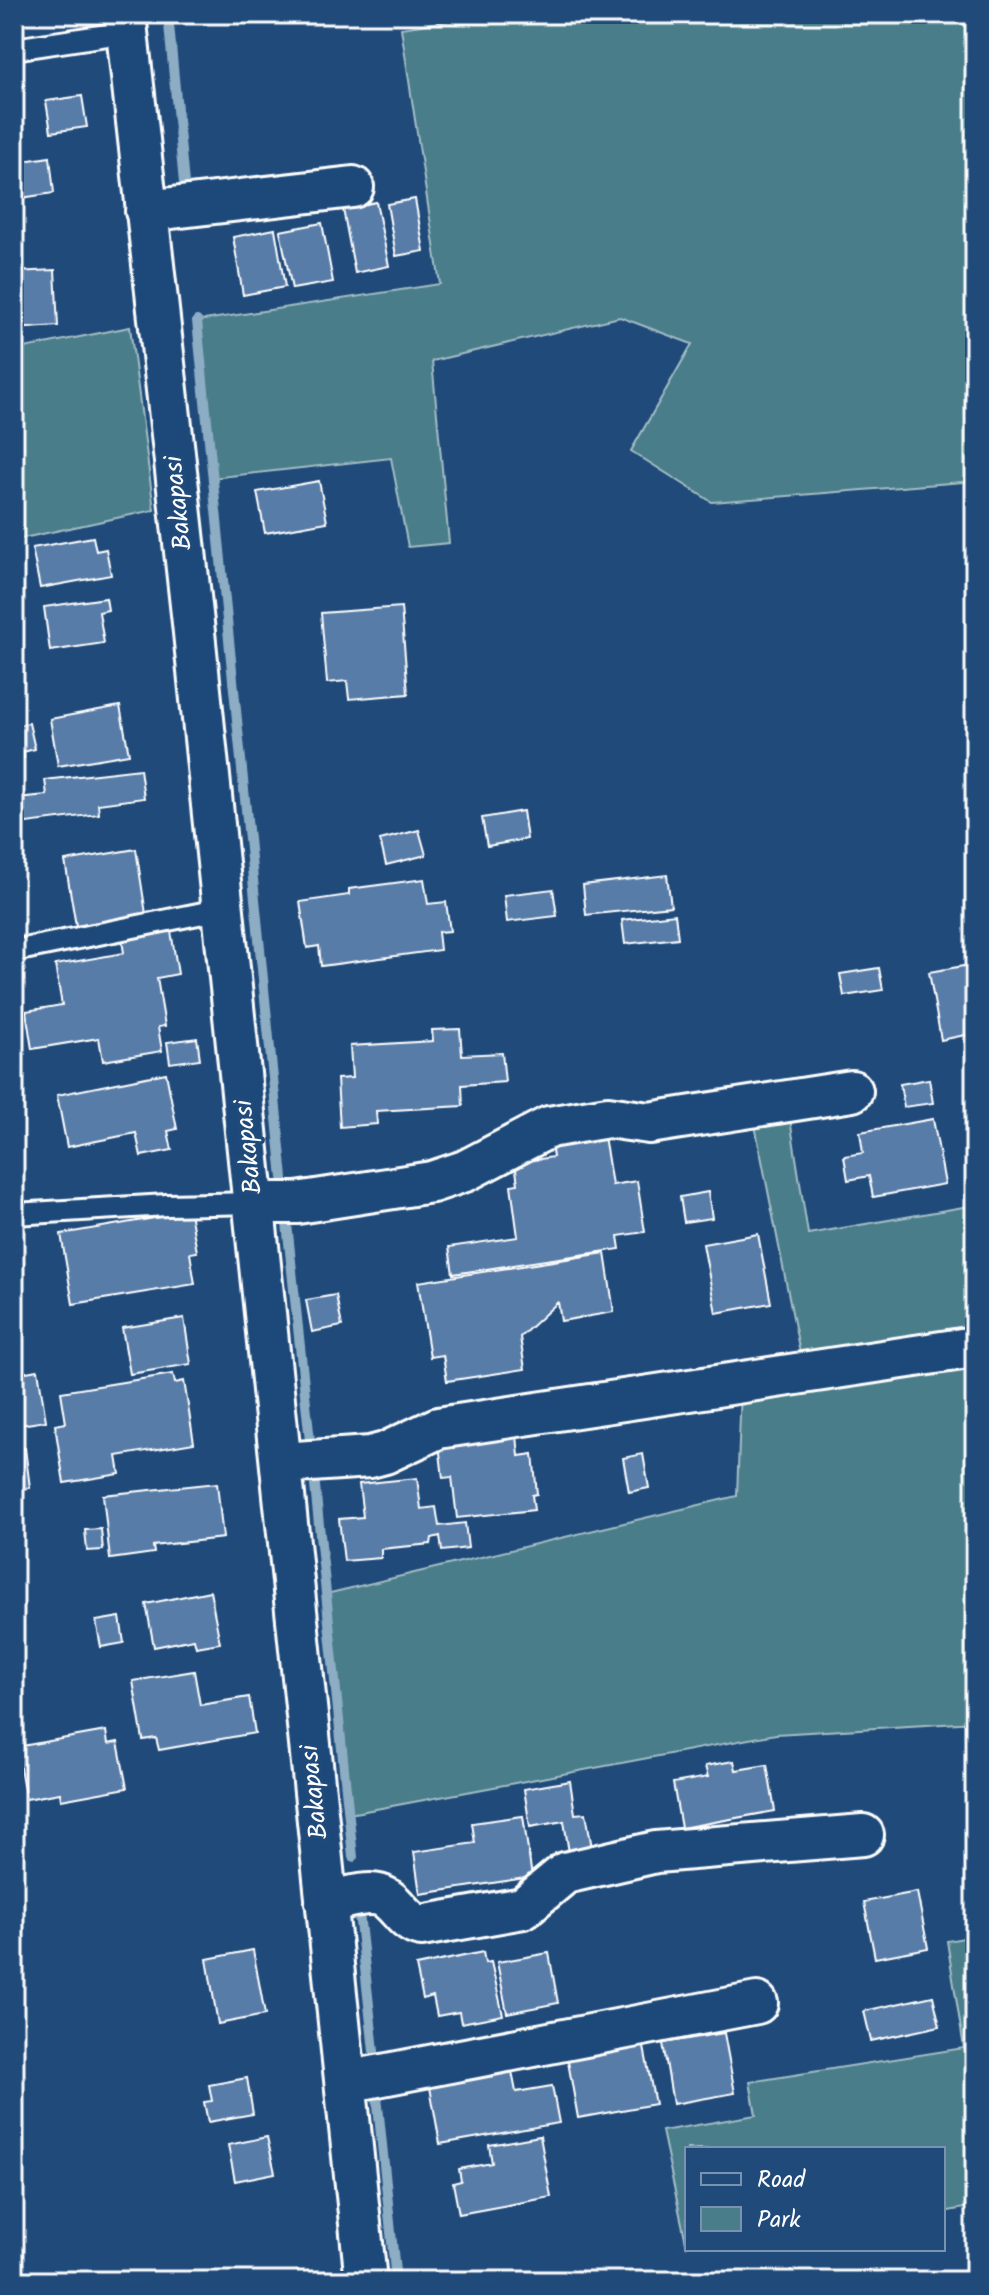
<svg xmlns="http://www.w3.org/2000/svg" width="989" height="2295" font-family="Kalam,sans-serif">
<style>
.green{fill:#4a7d8a;stroke:#a4bec4;stroke-width:2}
.lines{fill:none;stroke-linecap:round;stroke-linejoin:round}
.stream{stroke:#8cadc3;stroke-width:10}
.building{fill:#587ca8;stroke:#fff;stroke-width:2}
.lane-casing{stroke:#fff;stroke-width:26}
.street-casing{stroke:#fff;stroke-width:46}
.lane{stroke:#1f4a7a;stroke-width:20}
.street{stroke:#1f4a7a;stroke-width:40}
.labels{text-anchor:middle;dominant-baseline:central;stroke-width:7;stroke-linejoin:round;paint-order:stroke}
.street-label{font-size:26px;fill:#fff;stroke:#1f4a7a}
</style>
<rect width="100%" height="100%" fill="#1f4a7a"/>
<filter id="ink" filterUnits="userSpaceOnUse"><feTurbulence type="fractalNoise" baseFrequency=".0125" numOctaves="2"/><feDisplacementMap in="SourceGraphic" scale="16" xChannelSelector="R" yChannelSelector="G"/><feConvolveMatrix kernelMatrix="1 2 1 2 8 2 1 2 1" color-interpolation-filters="sRGB"/></filter>
<g filter="url(#ink)">
<path class="green" d="M494,14H975V481L712,502L631,451L692,344L620,317L432,361L449,543L408,547L391,458L212,478L197,321L440,284L401,28Z
M130,327L154,510L14,540V350Z
M790,1119L808,1234L975,1205V1329L800,1353L755,1125Z
M975,1353V1722L776,1734L349,1814L326,1594L737,1496L741,1388Z
M975,1936V2206L943,2212V2149H687V2247L662,2131L756,2115L750,2082L964,2048L947,1941Z"/>
<g class="lines">
<path class="stream" d="M168,14L185,194
M197,321L283,1178
M286,1214L310,1441
M314,1476L353,1857
M359,1913L374,2051
M376,2086L396,2281"/>
</g>
<path class="building" d="M82,96L87,127L51,132L46,101Z
M50,157L54,193L21,198L16,162Z
M415,199L424,251L396,256L387,204Z
M376,202L389,266L355,273L343,209Z
M322,223L333,282L292,289L280,231Z
M275,229L285,287L243,295L233,237Z
M55,270L58,326L14,329V272Z
M319,481L327,522L265,533L257,492Z
M93,537L96,551L106,549L111,575L40,588L32,548Z
M106,598L108,610L99,612L104,643L50,651L44,607Z
M401,607L408,694L349,699L347,681L327,683L321,613Z
M120,706L129,754L58,766L50,719Z
M29,723L35,749L23,752L24,758L14,760V726Z
M140,769L144,798L98,804L99,814L19,824L16,798L47,795L45,780Z
M523,811L527,839L487,846L482,818Z
M419,830L426,855L386,865L380,840Z
M136,849L146,914L76,926L65,861Z
M667,875L671,906L586,915L583,885Z
M424,879L428,904L446,902L450,931L438,932L440,950L321,966L319,946L307,948L300,902L349,895V889Z
M553,889L557,916L507,922L504,895Z
M675,914L678,938L625,944L622,920Z
M170,925L178,974L157,978L165,1026L158,1027L162,1051L103,1061L99,1038L32,1049L26,1011L62,1005L55,965L124,953L121,933Z
M975,964V1033L941,1040L929,972Z
M879,968L883,990L844,996L840,974Z
M460,1029L462,1055L502,1053L505,1082L462,1085L463,1106L376,1111L377,1124L340,1127L337,1079L352,1078L350,1046L433,1041L432,1030Z
M197,1038L200,1059L170,1063L167,1042Z
M166,1073L177,1129L168,1131L172,1150L141,1156L136,1133L67,1147L57,1095Z
M929,1079L933,1103L904,1107L900,1084Z
M933,1119L945,1184L873,1197L869,1176L848,1180L844,1156L863,1153L860,1132Z
M603,1130L612,1185L637,1181L645,1232L618,1236L620,1249L453,1274L449,1247L518,1237L511,1185L518,1184L515,1163L553,1157L550,1138Z
M708,1192L712,1218L684,1222L680,1197Z
M190,1212L197,1252L190,1253L195,1284L73,1304L61,1234Z
M14,1219L23,1267L14,1269Z
M758,1234L771,1303L716,1313L703,1244Z
M605,1253L614,1312L561,1321L558,1302L520,1337L525,1369L447,1381L443,1355L430,1357L418,1282Z
M336,1295L342,1326L312,1332L306,1300Z
M184,1318L191,1364L130,1374L122,1328Z
M38,1370L46,1421L14,1426V1374Z
M173,1374L175,1383L184,1381L194,1443L117,1456L120,1474L64,1483L55,1425L66,1423L61,1392Z
M517,1435L519,1456L533,1454L537,1494L532,1495L534,1510L457,1518L452,1477L443,1478L438,1436Z
M25,1448L30,1488L14,1490V1449Z
M643,1454L649,1488L629,1492L623,1458Z
M417,1478L421,1509L436,1507L439,1526L465,1523L468,1548L442,1551L440,1536L432,1538L431,1544L381,1549V1558L344,1561L339,1519L363,1517L359,1484Z
M217,1483L223,1538L153,1546L154,1553L110,1559L103,1495Z
M101,1529L103,1550L87,1551L85,1530Z
M210,1591L220,1643L196,1647L194,1639L154,1647L146,1604Z
M120,1617L124,1643L101,1647L96,1621Z
M194,1671L200,1705L249,1697L255,1733L159,1750L156,1738L143,1740L133,1681Z
M106,1731L108,1744L118,1742L127,1788L61,1800L60,1793L26,1799L16,1747Z
M734,1761L736,1770L767,1765L775,1811L681,1828L673,1783L708,1777L705,1766Z
M570,1781L575,1814L586,1813L592,1848L569,1853L564,1821L530,1827L524,1789Z
M523,1816L532,1877L420,1894L414,1852L475,1843L472,1823Z
M917,1892L928,1948L875,1958L864,1902Z
M253,1950L265,2015L218,2024L207,1959Z
M483,1952L485,1963L491,1962L503,2015L461,2023L459,2012L437,2016L433,1996L423,1999L416,1966Z
M549,1953L558,2003L507,2013L497,1962Z
M933,1996L940,2026L871,2041L864,2011Z
M724,2033L735,2093L673,2104L663,2043Z
M643,2042L655,2104L578,2118L567,2056Z
M509,2056L516,2092L552,2086L559,2123L440,2144L427,2070Z
M247,2078L253,2114L208,2122L204,2102L212,2101L209,2085Z
M540,2136L551,2197L459,2214L453,2183L461,2181L459,2169L492,2163L489,2145Z
M267,2137L275,2173L235,2181L228,2145Z"/>
<g class="lines">
<defs>
<path id="lane" d="M14,49L127,32
M14,951L223,909
M14,1214L167,1205L255,1203"/>
<path id="street" d="M125,14L193,623L366,2281
M146,211L353,187
M255,1203H297L432,1182L465,1171L549,1127L608,1117L649,1123L852,1091
M281,1463L370,1457L385,1453L438,1428L975,1347
M326,1902C341,1900 364,1891 379,1895C397,1900 402,1922 421,1926L523,1908L565,1873L656,1852L863,1835
M346,2082L757,2003"/>
</defs>
<use href="#lane" class="lane-casing"/>
<use href="#street" class="street-casing"/>
<use href="#lane" class="lane"/>
<use href="#street" class="street"/>
</g>
</g>
<g class="labels">
<g class="street-label">
<text transform="translate(179 503) rotate(-96)">Bakapasi</text>
<text transform="translate(249 1147) rotate(-96)">Bakapasi</text>
<text transform="translate(315 1792) rotate(-96)">Bakapasi</text>
</g>
</g>
<rect width="989" height="2295" fill="none" stroke="#1f4a7a" stroke-width="48"/>
<rect x="24" y="24" width="941" height="2247" fill="none" stroke="#fff" stroke-width="3" filter="url(#ink)"/>
<rect x="685" y="2147" width="260" height="104" fill="#1f4a7a" stroke="#7992af" stroke-width="2"/>
<rect x="701" y="2173" width="40" height="12" fill="#1f4a7a" stroke="#7992af" stroke-width="2"/>
<text x="757" y="2187" font-size="24" fill="#ffffff">Road</text>
<rect x="701" y="2207" width="40" height="24" fill="#4a7d8a" stroke="#7992af" stroke-width="2"/>
<text x="757" y="2227" font-size="24" fill="#ffffff">Park</text>
</svg>
